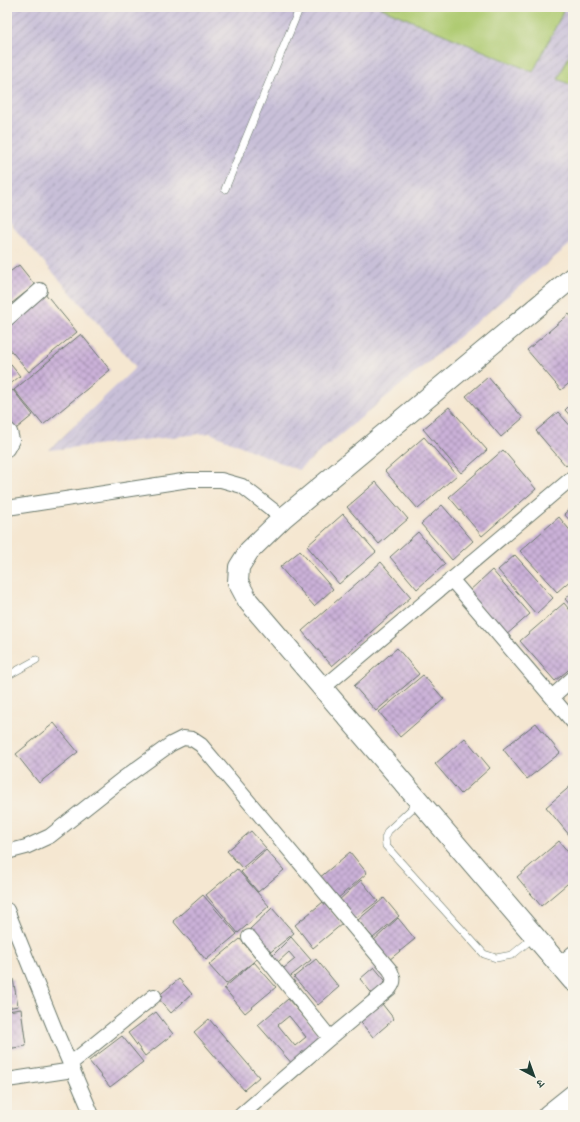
<svg xmlns="http://www.w3.org/2000/svg" width="580" height="1122" font-family="'Libre Bodoni','Noto Serif Devanagari',serif">
<style>
.industrial{fill:url(#industrial-furrows)}
.green{fill:#afcb72;stroke:#678453}
.building{fill:url(#building-cross-hatch);fill-rule:evenodd}
.lines{fill:none;stroke-linecap:round;stroke-linejoin:round}
.lane-casing{stroke:#6a786b;stroke-width:8}
.street-casing{stroke:#6a786b;stroke-width:16}
.secondary-casing{stroke:#6a786b;stroke-width:22}
.lane{stroke:#fff;stroke-width:7}
.street{stroke:#fff;stroke-width:14}
.secondary{stroke:#fff;stroke-width:20}
</style>
<defs>
<pattern id="industrial-furrows" width="10" height="10" patternUnits="userSpaceOnUse"><rect width="10" height="10" fill="#c8bfd8"/><path d="M-1 1l2-2M0 10L10 0M9 11l2-2" fill="none" stroke="#a29cb0"/></pattern>
<pattern id="building-cross-hatch" width="8" height="8" patternUnits="userSpaceOnUse"><rect width="8" height="8" fill="#cbb1d8"/><path d="M0 0l8 8M0 8l8-8" fill="none" stroke="#a491b0"/></pattern>
</defs>
<rect width="100%" height="100%" fill="#f7f3e8"/>
<filter id="ink" filterUnits="userSpaceOnUse"><feTurbulence type="fractalNoise" baseFrequency=".025" numOctaves="2"/><feDisplacementMap in="SourceGraphic" scale="8" xChannelSelector="R" yChannelSelector="G"/><feConvolveMatrix kernelMatrix="1 2 1 2 8 2 1 2 1" color-interpolation-filters="sRGB"/></filter>
<filter id="wash" filterUnits="userSpaceOnUse"><feTurbulence type="fractalNoise" baseFrequency=".012" numOctaves="4" result="noise"/><feDisplacementMap in="SourceGraphic" scale="16" xChannelSelector="R" yChannelSelector="G"/><feGaussianBlur stdDeviation="0.9" result="paint"/><feColorMatrix in="noise" values="0 0 0 0 0 0 0 0 0 0 0 0 0 0 0 0 0 1.4 0 .05"/><feComposite in="paint" operator="in"/></filter>
<g filter="url(#wash)">
<rect width="100%" height="100%" fill="#f5e7d1"/>
<path class="industrial" d="M7,7H573V242L298,470L210,433L49,450L136,367L7,220Z"/>
<path class="green" d="M379,7H562L563,12L533,72Z
M573,47V86L558,79Z"/>
<g id="blocks">
<path class="building" d="M19,265L35,285L7,307V274Z
M44,292L77,332L29,372L7,346V323Z
M569,314L573,319V380L561,390L527,350Z
M81,334L110,370L43,425L14,390Z
M7,360L20,376L7,387Z
M488,377L523,418L501,437L466,396Z
M13,390L33,415L11,433L7,428V395Z
M573,402V419L565,410Z
M449,407L487,450L461,473L423,429Z
M558,412L573,429V460L566,466L536,431Z
M424,437L457,475L418,509L385,471Z
M503,450L536,489L482,536L449,497Z
M376,482L408,519L379,544L347,507Z
M442,505L473,541L452,560L421,524Z
M573,506V524L564,514Z
M343,514L376,552L339,584L307,546Z
M559,517L573,534V578L557,592L520,551Z
M418,532L445,564L417,589L390,557Z
M300,551L333,589L314,606L280,567Z
M515,555L553,598L536,614L498,570Z
M381,562L411,597L332,666L302,631Z
M492,570L530,614L505,636L467,593Z
M573,592V608L565,599Z
M564,603L573,614V666L555,681L520,641Z
M397,648L419,674L376,711L354,686Z
M423,675L444,699L400,737L379,712Z
M54,723L78,752L39,783L16,754Z
M536,723L560,753L527,779L503,749Z
M465,738L490,768L461,794L435,764Z
M573,784V833L570,836L546,807Z
M251,831L266,848L242,868L227,851Z
M559,841L573,858V879L541,906L517,877Z
M266,850L284,870L258,892L241,872Z
M350,852L367,873L336,900L318,879Z
M237,869L269,906L238,933L206,895Z
M361,880L378,901L352,921L337,902Z
M203,895L237,934L206,960L173,921Z
M384,898L399,916L373,938L358,920Z
M323,902L342,924L313,948L295,925Z
M272,908L294,933L268,954L249,930Z
M398,918L415,939L389,960L372,942Z
M291,937L311,960L287,979L271,957ZM289,952L295,959L284,968L278,962Z
M240,939L257,959L226,984L209,965Z
M316,959L339,987L318,1005L294,977Z
M254,962L276,987L245,1013L224,988Z
M374,967L389,985L375,997L360,979Z
M13,979L18,1006L7,1008V980Z
M179,979L192,994L171,1013L157,997Z
M288,999L324,1040L294,1066L258,1025ZM289,1016L306,1037L295,1046L278,1025Z
M379,1000L394,1019L373,1037L357,1018Z
M21,1009L26,1046L7,1049V1011Z
M156,1012L173,1034L145,1056L128,1033Z
M209,1019L259,1077L244,1090L194,1032Z
M122,1036L143,1062L110,1087L89,1061Z"/>
</g>
</g>
<g filter="url(#ink)">
<use href="#blocks" fill-opacity="0" stroke="#6a786b" stroke-width="1"/>
<g class="lines">
<defs>
<path id="lane" d="M225,189L300,7
M7,676L36,660
M418,803L388,831L385,838L386,846L484,954L496,958L512,955L534,937"/>
<path id="street" d="M7,319L40,290
M7,429L10,432L12,440L7,449
M7,508L189,480H221L242,486L283,518
M451,579L573,722
M323,688L573,477
M552,697L573,678
M7,852L26,847L50,836L121,780L171,744L183,738L192,739L201,745L390,970C394,978 395,981 390,988L330,1038L249,937
M7,910L55,1029L92,1115
M559,965L573,953
M70,1064L154,996
M7,1080L73,1070
M241,1115L330,1038"/>
<path id="secondary" d="M573,277L283,518L249,551L239,567L238,582L248,601L573,981
M548,1115L573,1095"/>
</defs>
<use href="#lane" class="lane-casing"/>
<use href="#street" class="street-casing"/>
<use href="#secondary" class="secondary-casing"/>
<use href="#lane" class="lane"/>
<use href="#street" class="street"/>
<use href="#secondary" class="secondary"/>
</g>
</g>
<rect width="580" height="1122" fill="none" stroke="#f7f3e8" stroke-width="24"/>
<g transform="translate(534 1076) rotate(139)" stroke="#f7f3e8" stroke-width="3" paint-order="stroke">
<path d="M0-3L7 15L0 10L-7 15Z" fill="#1f3d34"/>
<text y="-6" font-size="11" font-weight="bold" text-anchor="middle" fill="#1f3d34">उ</text>
</g>
</svg>
